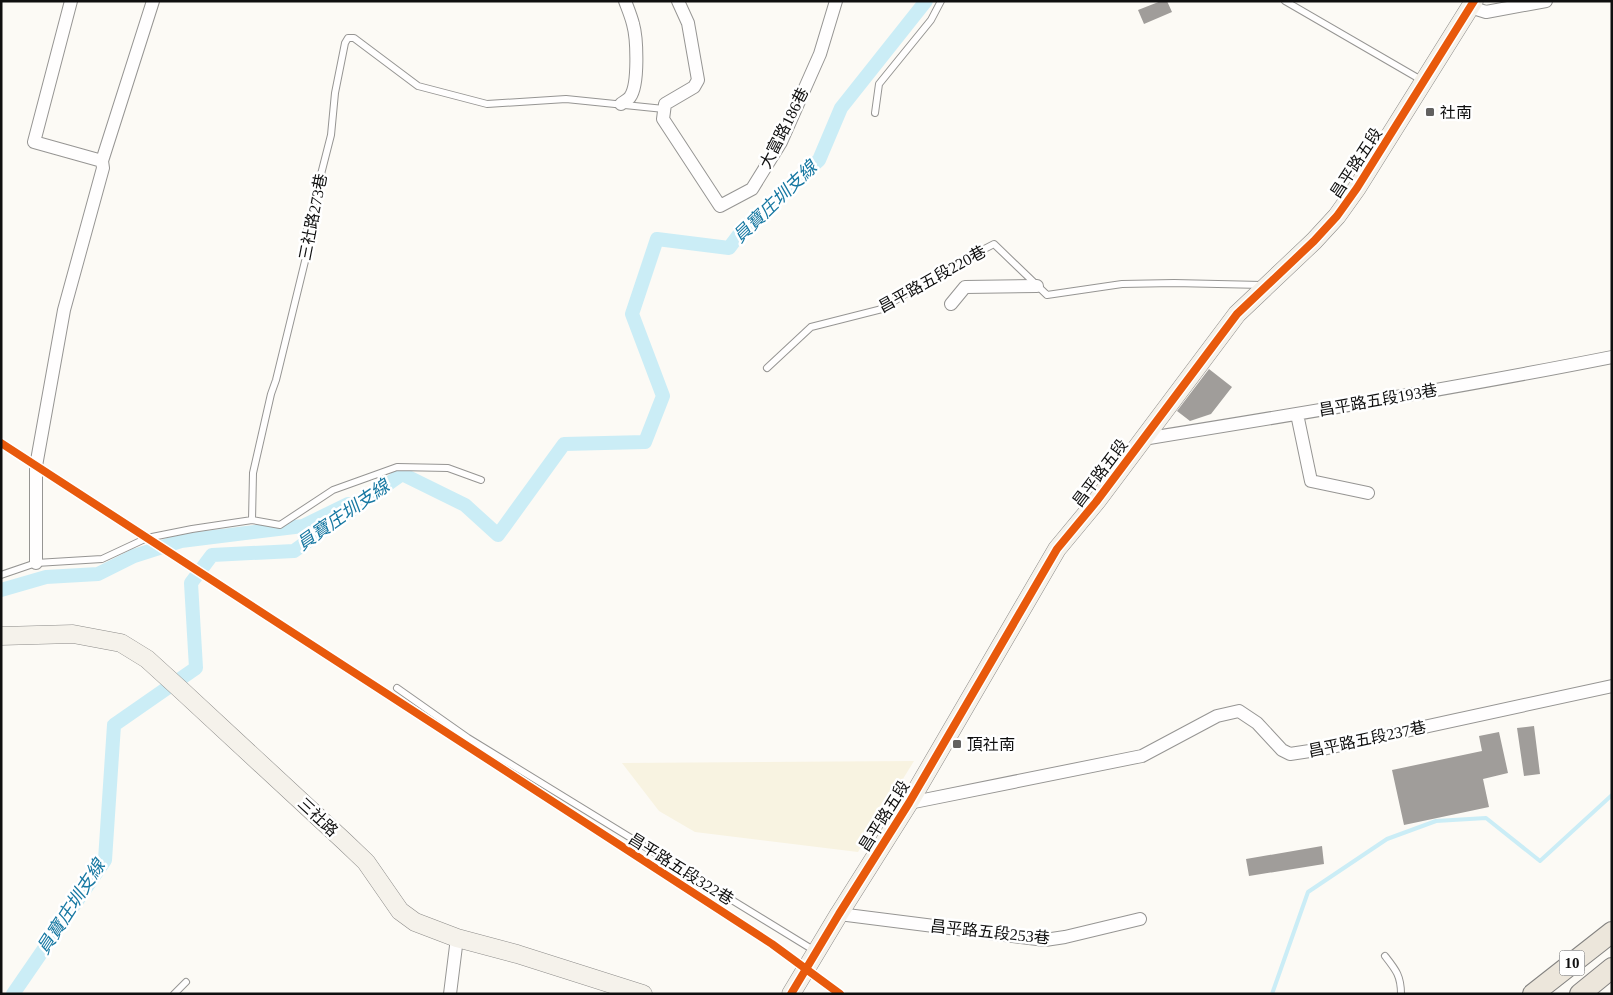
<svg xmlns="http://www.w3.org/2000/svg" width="1613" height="995" font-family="'Times New Roman','Noto Sans TC',serif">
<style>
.farmland{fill:#f8f3e1}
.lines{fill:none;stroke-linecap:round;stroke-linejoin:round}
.stream{stroke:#cbedf6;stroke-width:4}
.canal{stroke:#cbedf6;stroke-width:14}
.building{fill:#a09d9a}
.lane-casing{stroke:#969593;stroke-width:8}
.street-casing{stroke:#969593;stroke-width:14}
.secondary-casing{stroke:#8c8b89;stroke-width:19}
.primary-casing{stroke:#838280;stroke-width:22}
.lane{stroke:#fffefe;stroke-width:6}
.street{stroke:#fffefe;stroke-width:12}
.secondary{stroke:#f5f2eb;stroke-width:18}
.primary{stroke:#ece6db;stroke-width:20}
.cycleway-casing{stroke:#fff;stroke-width:11}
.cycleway{stroke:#e8590c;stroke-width:8}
.poi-dot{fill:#626160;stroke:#fff;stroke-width:2}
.labels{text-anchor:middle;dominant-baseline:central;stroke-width:5;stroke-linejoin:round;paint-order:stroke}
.shield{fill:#fff;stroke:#575757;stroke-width:1}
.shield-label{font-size:15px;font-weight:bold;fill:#0f0f0f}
.poi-label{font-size:16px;fill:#0f0f0f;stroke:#fff;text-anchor:start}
.street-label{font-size:16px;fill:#0f0f0f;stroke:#fff}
.water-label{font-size:18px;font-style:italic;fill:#1778a2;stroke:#fff}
</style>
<rect width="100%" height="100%" fill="#fcfaf5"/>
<path class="farmland" d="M914,761L858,852L695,832L659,811L622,763Z"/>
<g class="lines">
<path class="stream" d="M1272,994L1308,892L1387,839L1436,821L1486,818L1540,861L1612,795"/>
<path class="canal" d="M1,590L46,577L98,574L134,556L181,541L303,526L348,504
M13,994L105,860L114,725L196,668L191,583L212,555L294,551L402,474L465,505L498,535L564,444L645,442L663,396L632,314L657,239L729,248L744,228L819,160L841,108L926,1"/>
</g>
<path class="building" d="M1161,1H1167L1172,12L1144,24L1138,10Z
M1209,369L1232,387L1211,414L1190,421L1177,411Z
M1534,726L1540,774L1524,776L1517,728Z
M1499,732L1508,773L1483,779L1489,807L1404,825L1392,770L1482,751L1479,736Z
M1322,846L1324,864L1249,876L1246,859Z"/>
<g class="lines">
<defs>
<path id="lane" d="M1285,1L1423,81
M875,113L879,84L931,20L941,1
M767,368L811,327L882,309L940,272L994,244L1047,295L1122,284L1174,283L1262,285
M252,520L253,473L271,394L276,380L307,253L306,233L331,135L335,93L345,43L348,38H354L418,86L487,104L566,99L664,109
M1,575L36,563L102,559L147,538L192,529L252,520L280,525L333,490L397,467L448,468L481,480
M397,688L468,738L815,951
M1385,956C1396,970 1401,976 1401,994
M174,994L186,982"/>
<path id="street" d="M71,1L34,142L102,161
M678,1L688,23L698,80L694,87L665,104L663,119L720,206L752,189L781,142L820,54L836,1
M1470,7L1486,12L1546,1
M621,104C623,102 628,100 630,97C639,85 637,38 633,24C631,16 628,9 625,1
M951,304L965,287L1037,286
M1297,414L1311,481L1368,493
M1143,439C1299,414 1456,388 1612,357
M36,563V466L64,310L103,168L102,161L153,1
M909,803L1142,756L1217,716L1239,711L1257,723L1282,750L1290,754L1323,749L1612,686
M839,914L1045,940L1065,937L1140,919
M450,994L457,938"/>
<path id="secondary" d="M1,636L73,634L121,643L147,659L180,689L344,841L366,862L400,911L415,922L457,938L517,954L643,994
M791,994L839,914L909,803L1057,549L1096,502L1237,314L1314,241L1337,216L1357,188L1474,1"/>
<path id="primary" d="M1533,994L1612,932
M1580,994L1612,968"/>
</defs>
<use href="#lane" class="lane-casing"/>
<use href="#street" class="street-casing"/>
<use href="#secondary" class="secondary-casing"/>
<use href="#primary" class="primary-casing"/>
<use href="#lane" class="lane"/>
<use href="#street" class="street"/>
<use href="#secondary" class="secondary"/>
<use href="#primary" class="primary"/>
<defs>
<path id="cycleway" d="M1,443L772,944L840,994
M791,994L839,914L909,803L1057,549L1096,502L1237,314L1314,241L1337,216L1357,188L1474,1"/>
</defs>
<use href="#cycleway" class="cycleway-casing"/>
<use href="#cycleway" class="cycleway"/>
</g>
<g class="poi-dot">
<rect x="1425" y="107" width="10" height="10" rx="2.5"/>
<rect x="952" y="739" width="10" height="10" rx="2.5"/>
</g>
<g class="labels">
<rect class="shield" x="1559.5" y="950.5" width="25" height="25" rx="4"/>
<g class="shield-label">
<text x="1572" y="963">10</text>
</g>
<g class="poi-label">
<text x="1440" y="112">社南</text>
<text x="967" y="744">頂社南</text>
</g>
<g class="street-label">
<text transform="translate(784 128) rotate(-63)">大富路186巷</text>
<text transform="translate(1356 163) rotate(-57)">昌平路五段</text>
<text transform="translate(313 217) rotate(-79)">三社路273巷</text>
<text transform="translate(932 279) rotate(-29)">昌平路五段220巷</text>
<text transform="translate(1378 400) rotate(-10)">昌平路五段193巷</text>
<text transform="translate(1100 473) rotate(-53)">昌平路五段</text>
<text transform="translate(1367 739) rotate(-12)">昌平路五段237巷</text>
<text transform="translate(884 816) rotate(-58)">昌平路五段</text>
<text transform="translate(318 817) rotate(43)">三社路</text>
<text transform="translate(681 869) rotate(32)">昌平路五段322巷</text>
<text transform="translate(990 932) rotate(6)">昌平路五段253巷</text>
</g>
<g class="water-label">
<text transform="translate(775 202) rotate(-44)">員寶庄圳支線</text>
<text transform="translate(343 515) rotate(-35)">員寶庄圳支線</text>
<text transform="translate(71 907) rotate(-57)">員寶庄圳支線</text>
</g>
</g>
<rect width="1613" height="995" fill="none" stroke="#0f0f0f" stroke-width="5"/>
</svg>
